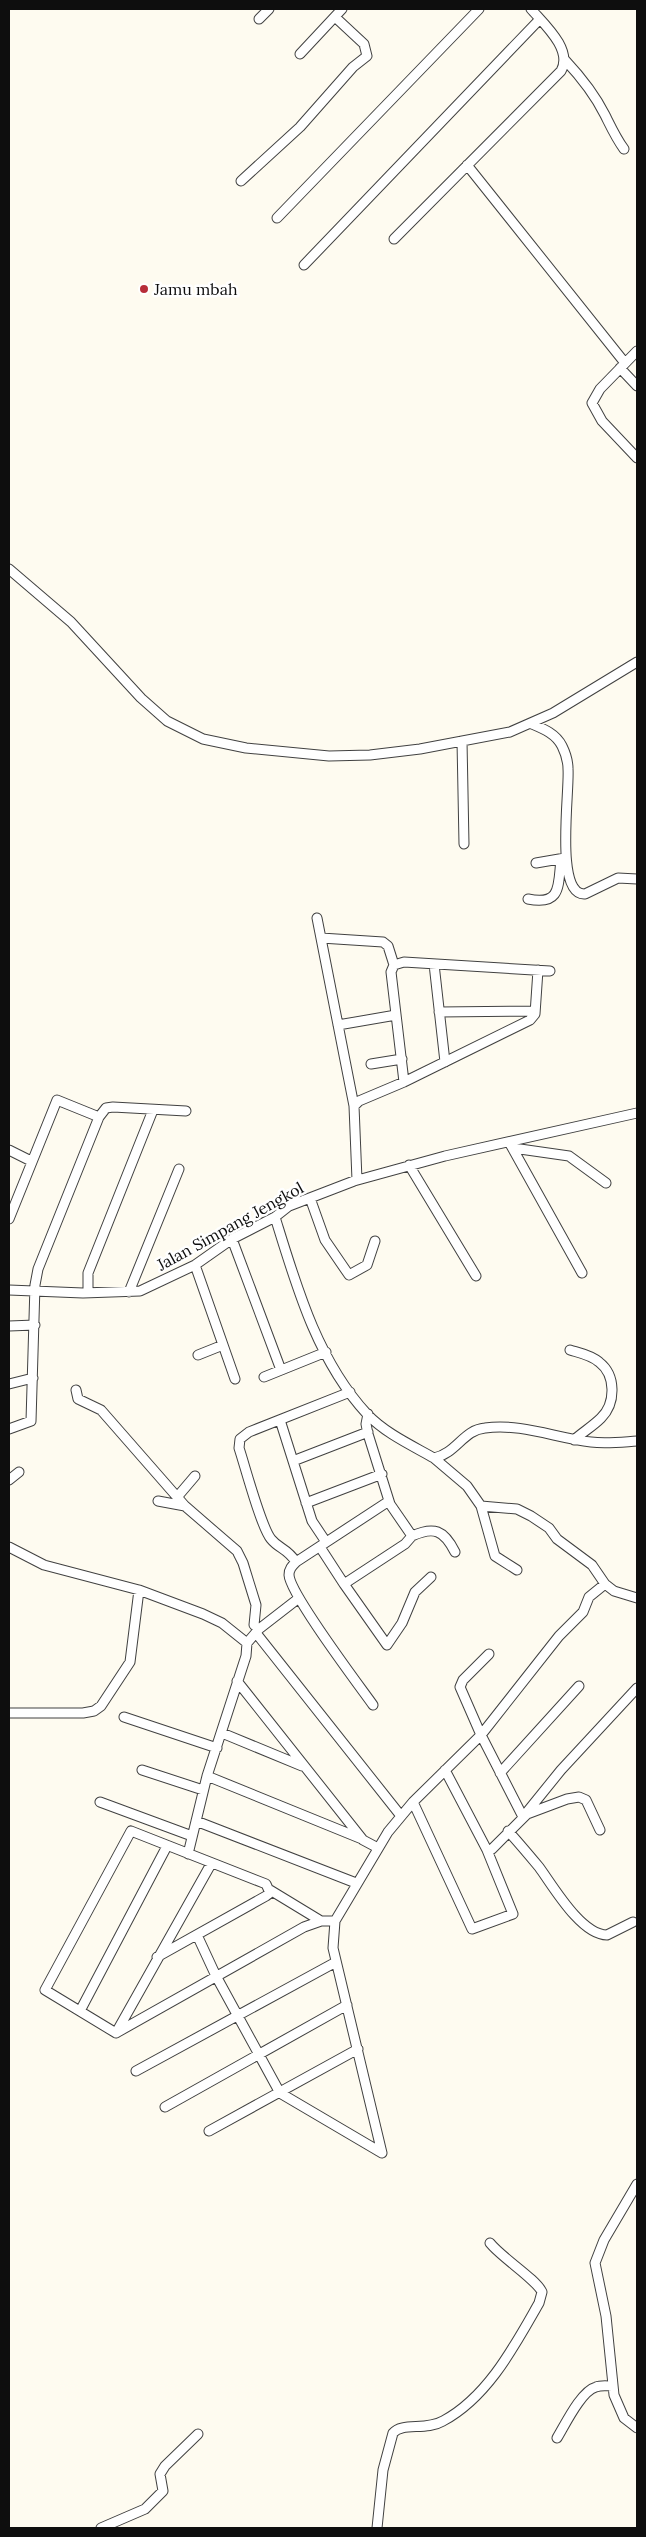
<svg xmlns="http://www.w3.org/2000/svg" width="646" height="2537" font-family="Lora,serif">
<style>
.lines{fill:none;stroke-linecap:round;stroke-linejoin:round}
.minor-casing{stroke:#414141;stroke-width:11}
.minor{stroke:#fff;stroke-width:9}
.poi-dot{fill:#b72d38;stroke:#fff;stroke-width:2}
.labels{text-anchor:middle;dominant-baseline:central;stroke-width:5;stroke-linejoin:round;paint-order:stroke}
.poi-label{font-size:16px;fill:#0e0e0e;stroke:#fff;text-anchor:start}
.street-label{font-size:16px;fill:#0e0e0e;stroke:#fff}
</style>
<rect width="100%" height="100%" fill="#fefbf0"/>
<g class="lines">
<defs>
<path id="minor" d="M259,19L269,9
M300,54L342,9
M565,60C580,76 595,95 605,115C611,127 616,138 624,149
M467,165L625,363
M241,181L300,127L353,67L367,56L364,44L335,17
M277,218L479,9
M394,239L561,71C573,50 545,25 531,9
M304,265L540,19
M637,351L600,389L592,403L602,421L637,458
M620,368L637,386
M9,569L71,622L141,698L167,721L203,739L246,748L329,756L370,755L420,749L510,732L553,713L637,662
M532,724C544,729 556,734 562,746C566,754 568,761 568,769C570,790 554,896 585,894L618,878L637,879
M462,741L464,844
M536,863L565,858
M528,899C562,906 558,885 561,859
M317,918L354,1106
M321,938L383,942L388,946L394,965
M434,964L445,1062
M439,1012L535,1011
M338,1025L396,1015
M371,1064L402,1059
M404,1082L391,972L394,965L404,962L550,971
M99,1117L106,1108L113,1107L186,1111
M509,1142L582,1273
M513,1148L569,1156L606,1183
M9,1150L31,1161
M409,1165L476,1276
M357,1180L354,1106L359,1101L404,1082L530,1020L535,1014L538,970
M310,1198L325,1240L349,1275L367,1265L375,1241
M275,1217C296,1285 317,1360 367,1414C385,1433 411,1445 434,1458C457,1453 463,1430 485,1428C521,1423 556,1438 591,1442C606,1444 622,1442 637,1441
M9,1219L57,1100L99,1117L38,1269L35,1285L31,1421L9,1429
M232,1239L281,1370
M195,1265L235,1379
M9,1290L83,1293L140,1291L195,1265L232,1239L275,1217L289,1206L354,1181L445,1156L637,1113
M88,1292V1273L153,1110
M129,1292L179,1169
M9,1326L35,1325
M570,1350C580,1353 591,1355 599,1362C616,1375 616,1403 601,1418C593,1426 583,1432 574,1440
M198,1355L223,1345
M264,1377L326,1352
M9,1384L33,1378
M76,1390L78,1399L101,1410L185,1506L237,1551L243,1563L256,1605L254,1625L259,1629
M368,1414L366,1424L368,1434L390,1504L412,1536C434,1526 444,1530 455,1552
M280,1420L312,1521L326,1542
M434,1458L467,1486L481,1506L517,1509L531,1516L549,1528L557,1539L592,1565L605,1584L614,1591L637,1598
M293,1461L368,1432
M9,1480L19,1472
M178,1496L195,1476
M158,1501L185,1506
M306,1503L382,1474
M481,1506L495,1556L517,1570
M9,1547L44,1565L139,1590L203,1614L222,1623L247,1643
M320,1547L344,1584L405,1544L412,1536
M296,1562C287,1548 279,1549 271,1539C261,1527 245,1466 239,1448L240,1439L249,1432L350,1392
M344,1584L387,1645L402,1623L415,1592L431,1577
M256,1633L401,1816
M489,1654L463,1680L460,1687L481,1735L523,1817L561,1770L637,1688
M237,1681L363,1840L378,1848
M373,1705C358,1684 290,1594 289,1575C289,1569 292,1566 296,1562L389,1501
M9,1713H83L94,1711L101,1706L130,1662L139,1590
M124,1717L217,1748
M222,1733L302,1766
M142,1770L203,1790
M445,1770L487,1850L492,1849L527,1814L567,1799L579,1797L586,1800L600,1830
M500,1773L579,1686
M207,1776L362,1839
M100,1802L192,1836
M413,1802L472,1929L513,1914L487,1850
M196,1821L356,1883
M508,1831C519,1843 529,1855 539,1867C553,1886 581,1935 607,1935L633,1922
M188,1854L207,1776L246,1656L247,1643L259,1629L299,1598
M270,1890L321,1921
M197,1935L216,1976L280,2093L382,2153
M80,2011L167,1846
M116,2033L45,1990L131,1831L266,1884L270,1893L266,1896L157,1957
M116,2033L304,1927L321,1921H335
M116,2033L211,1864
M136,2071L336,1962
M165,2107L347,2005
M209,2131L358,2049
M382,2153L333,1948L335,1921L388,1832L413,1802L481,1735L559,1636L583,1612L589,1597L605,1584
M637,2184L604,2240L595,2263L606,2316L614,2395L624,2418L637,2428
M557,2438C565,2425 581,2391 596,2387C601,2385 607,2386 612,2386
M101,2528L145,2509L163,2491L160,2474L165,2466L198,2434
M377,2528L383,2470L393,2433C402,2422 426,2431 443,2421C488,2397 515,2345 539,2303L542,2292C536,2279 502,2258 490,2243"/>
</defs>
<use href="#minor" class="minor-casing"/>
<use href="#minor" class="minor"/>
</g>
<circle class="poi-dot" cx="144" cy="289" r="5"/>
<g class="labels">
<g class="poi-label">
<text x="154" y="289">Jamu mbah</text>
</g>
<g class="street-label">
<text transform="translate(230 1226) rotate(-29)">Jalan Simpang Jengkol</text>
</g>
</g>
<rect width="646" height="2537" fill="none" stroke="#0e0e0e" stroke-width="20"/>
</svg>
